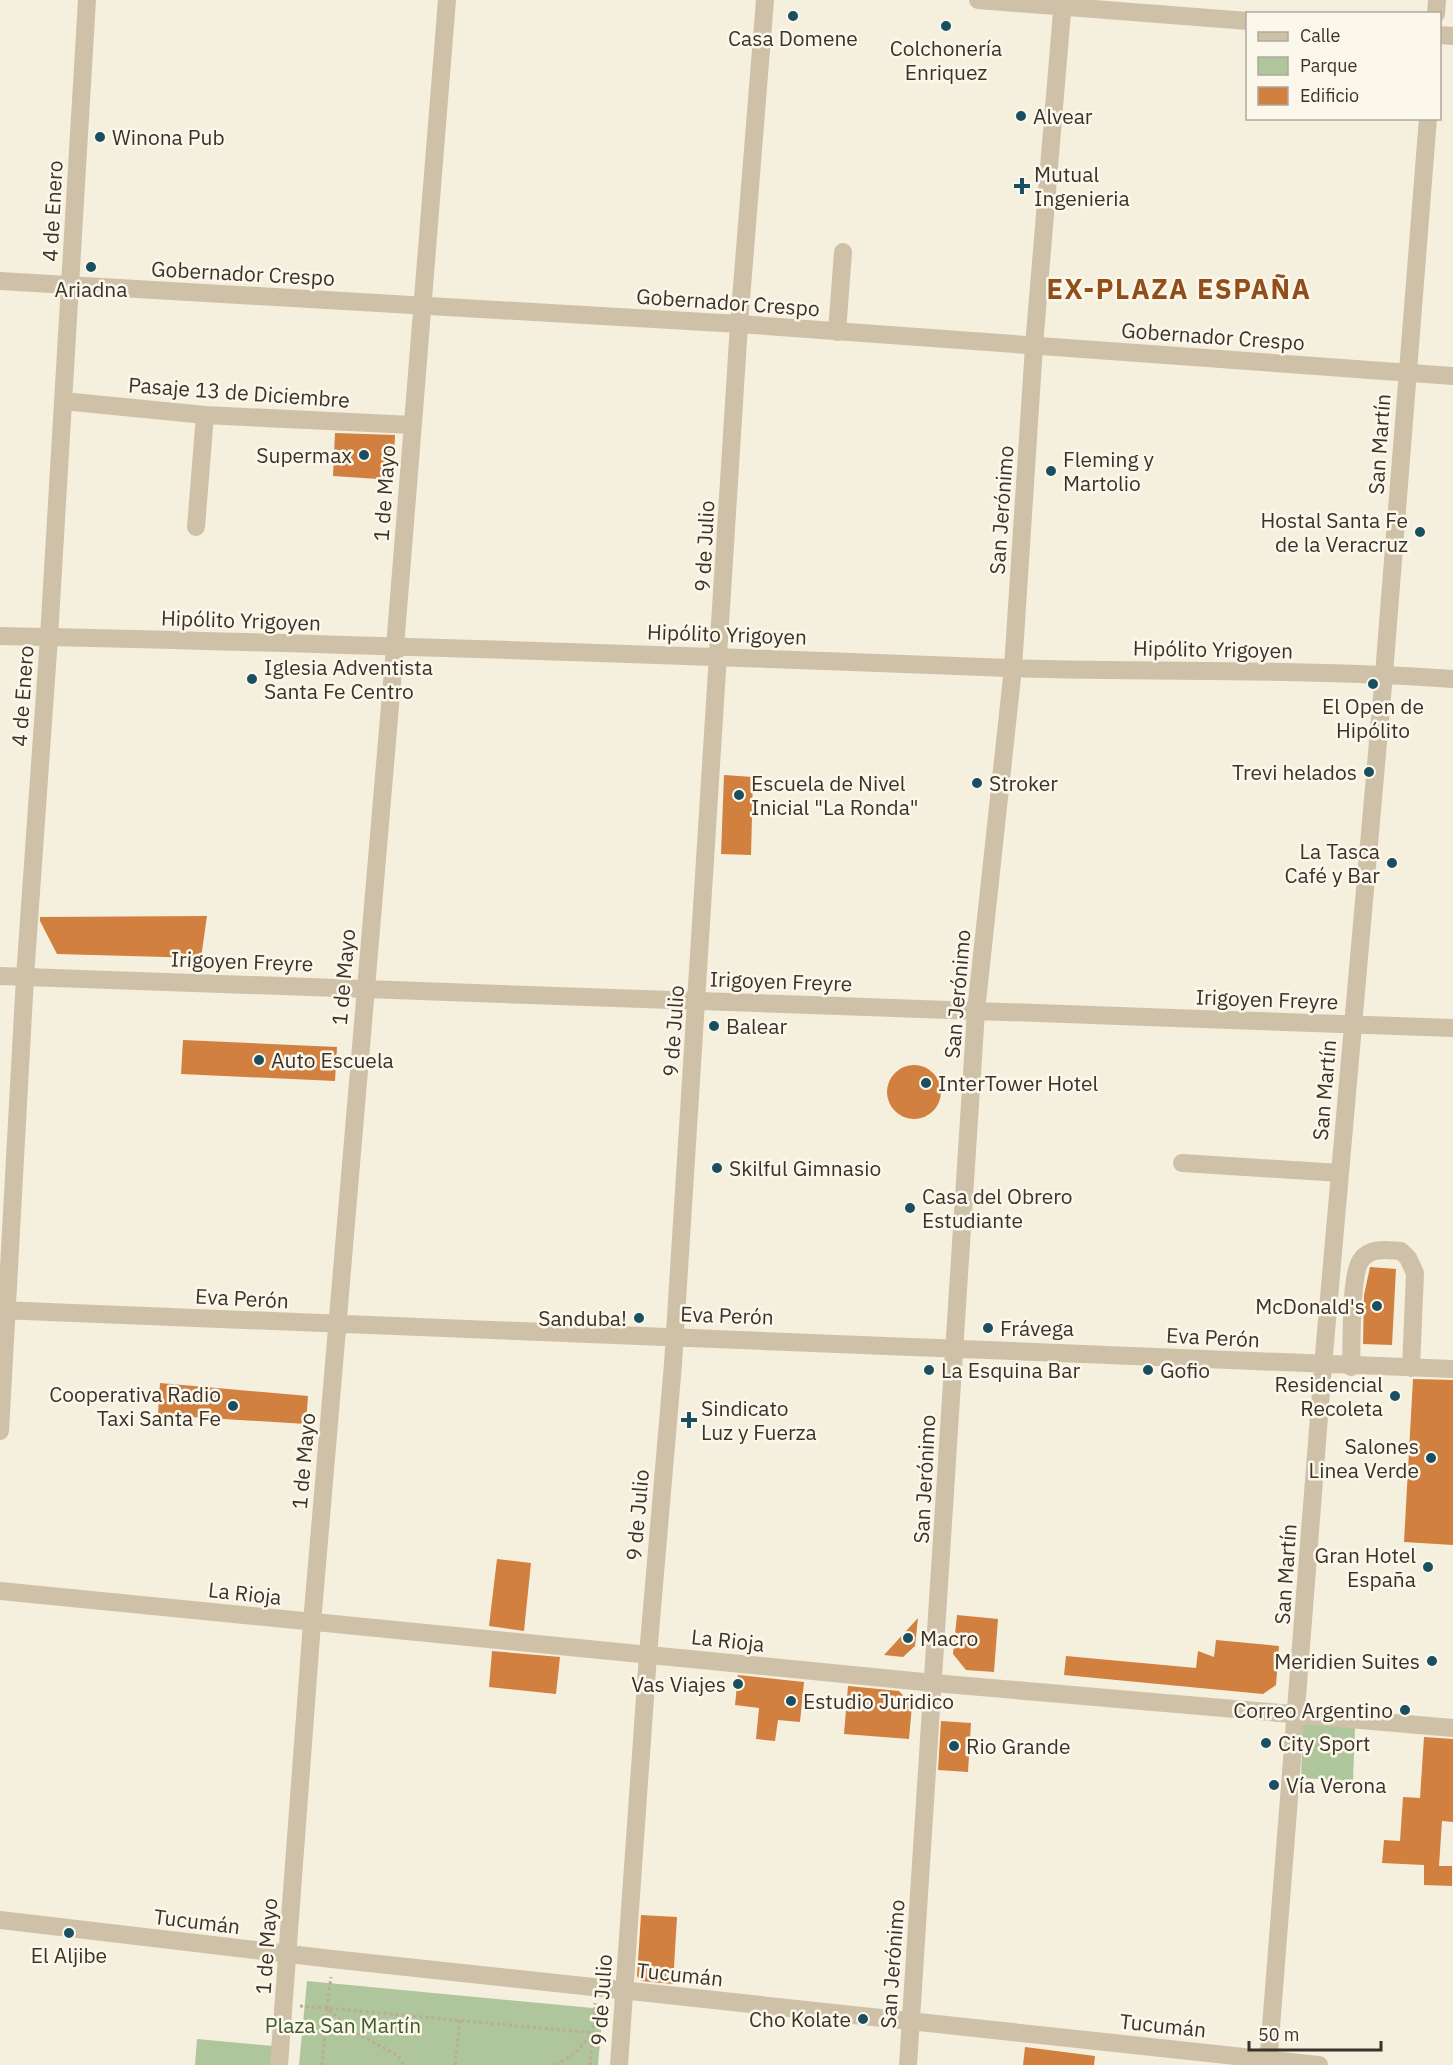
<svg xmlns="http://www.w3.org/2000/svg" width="1453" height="2065" font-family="'IBM Plex Sans',sans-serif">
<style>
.green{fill:#afc69c}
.building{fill:#d18040}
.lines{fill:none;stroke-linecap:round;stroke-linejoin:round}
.path{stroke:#bbac92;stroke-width:3;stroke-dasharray:3 3;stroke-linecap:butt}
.minor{stroke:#cfc1a8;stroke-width:18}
.poi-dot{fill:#1a4e61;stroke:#fcf7eb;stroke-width:2}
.labels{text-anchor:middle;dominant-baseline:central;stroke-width:5;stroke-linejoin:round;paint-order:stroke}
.poi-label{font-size:21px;fill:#3b3229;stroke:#fcf7eb;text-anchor:start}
.street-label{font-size:21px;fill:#3b3229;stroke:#fcf7eb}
.park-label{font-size:21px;fill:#3f5c2a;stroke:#fcf7eb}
.district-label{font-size:27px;font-weight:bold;letter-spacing:1.5px;fill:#924e1a;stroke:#fcf7eb}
</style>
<rect width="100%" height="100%" fill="#f5efde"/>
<path class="green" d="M1303,1722L1355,1727L1353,1781L1301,1778Z
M307,1981L603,2009L598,2065H299Z
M197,2039L273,2046L271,2065H195Z"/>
<path class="building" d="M335,433L395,435L393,480L333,476Z
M724,775L753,777L751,855L721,854Z
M207,916L201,958L57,954L40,921V917Z
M183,1040L337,1047L335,1081L181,1074Z
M887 1092a27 27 0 1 1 54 0a27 27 0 1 1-54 0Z
M1370,1267L1396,1269L1392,1345L1363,1344L1364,1295Z
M1413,1379L1453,1380V1545L1404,1542Z
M160,1383L308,1396L306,1424L158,1415Z
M497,1559L531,1563L524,1631L489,1626Z
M957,1615L998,1619L994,1672L966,1670L953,1654Z
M918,1618L915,1646L903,1657L884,1655Z
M1216,1640L1279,1646L1276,1685L1263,1694L1064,1675L1066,1656L1196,1668L1198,1651L1214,1657Z
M492,1651L560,1657L556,1694L489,1687Z
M738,1675L804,1682L800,1722L778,1720L775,1741L756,1739L759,1708L735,1705Z
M848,1686L899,1691L912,1705L909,1739L844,1734Z
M941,1721L971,1723L968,1772L938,1770Z
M1424,1737L1453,1739V1822L1442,1821L1439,1866H1452V1886L1424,1885V1865L1382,1863L1384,1840L1400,1841L1403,1797L1420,1798Z
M641,1915L677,1917L673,1984L641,1981L637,1976Z
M1025,2047L1095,2056L1094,2065H1023Z"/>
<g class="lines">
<path class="path" d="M300,2006L327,2008L354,2032L397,2055L404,2065
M327,2008L331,1977
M322,2065L327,2008L593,2033L590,2065
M455,2065L460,2020
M556,2065L575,2053L593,2033L595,2003"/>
<path class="minor" d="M978,0L1248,21
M1436,14L1437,0
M1440,35L1453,36
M0,281L739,324L1453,376
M837,332L843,252
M63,401L205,415L412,425
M196,527L205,415
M0,636C336,643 672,655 1008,668C1156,673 1305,668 1453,679
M0,976L1453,1028
M1182,1163L1340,1173
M0,1310L1453,1369
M1351,1367C1352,1344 1350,1275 1361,1260C1370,1247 1388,1250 1401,1251L1408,1258L1415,1273L1411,1368
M0,1431L25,977L49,637L87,0
M0,1591L934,1683L1453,1728
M0,1920L332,1959L1319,2065
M279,2065L312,1623L395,647L447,0
M619,2065L648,1655L673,1364L739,324L765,0
M908,2065L976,1011L1013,668L1034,346L1063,0
M1268,2065L1323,1366L1384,674L1428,118"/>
</g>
<g class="poi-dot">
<circle cx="793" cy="16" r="6"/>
<circle cx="946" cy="26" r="6"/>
<circle cx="1021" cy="116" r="6"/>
<circle cx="100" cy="137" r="6"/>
<path d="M1019 177h6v6h6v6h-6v6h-6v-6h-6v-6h6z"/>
<circle cx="91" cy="267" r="6"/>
<circle cx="364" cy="455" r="6"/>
<circle cx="1051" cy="471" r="6"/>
<circle cx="1420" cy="532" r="6"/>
<circle cx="252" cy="679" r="6"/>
<circle cx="1373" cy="684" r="6"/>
<circle cx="1369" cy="772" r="6"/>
<circle cx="977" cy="783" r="6"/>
<circle cx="739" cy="795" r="6"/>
<circle cx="1392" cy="863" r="6"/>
<circle cx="714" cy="1026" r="6"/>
<circle cx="259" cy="1060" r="6"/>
<circle cx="926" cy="1083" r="6"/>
<circle cx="717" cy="1168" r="6"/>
<circle cx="910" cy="1208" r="6"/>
<circle cx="1377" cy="1306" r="6"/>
<circle cx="639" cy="1318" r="6"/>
<circle cx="988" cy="1328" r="6"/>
<circle cx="929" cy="1370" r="6"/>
<circle cx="1148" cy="1370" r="6"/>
<circle cx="1395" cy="1396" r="6"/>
<circle cx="233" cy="1406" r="6"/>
<path d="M686 1411h6v6h6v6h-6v6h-6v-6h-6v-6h6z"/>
<circle cx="1431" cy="1458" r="6"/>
<circle cx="1428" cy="1567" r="6"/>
<circle cx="908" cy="1638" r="6"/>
<circle cx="1432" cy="1661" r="6"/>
<circle cx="738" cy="1684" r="6"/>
<circle cx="791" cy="1701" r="6"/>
<circle cx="1405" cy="1710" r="6"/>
<circle cx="1266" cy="1743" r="6"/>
<circle cx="954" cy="1746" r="6"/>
<circle cx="1274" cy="1785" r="6"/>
<circle cx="69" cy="1933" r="6"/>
<circle cx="863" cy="2019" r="6"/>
</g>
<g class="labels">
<g class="poi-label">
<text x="793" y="38" text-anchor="middle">Casa Domene</text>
<text x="946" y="48" text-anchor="middle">Colchonería<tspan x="946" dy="24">Enriquez</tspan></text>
<text x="1033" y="116">Alvear</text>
<text x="112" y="137">Winona Pub</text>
<text x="1034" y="174">Mutual<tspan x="1034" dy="24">Ingenieria</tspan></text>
<text x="91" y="289" text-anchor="middle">Ariadna</text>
<text x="352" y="455" text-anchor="end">Supermax</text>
<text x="1063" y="459">Fleming y<tspan x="1063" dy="24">Martolio</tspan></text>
<text x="1408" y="520" text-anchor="end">Hostal Santa Fe<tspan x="1408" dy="24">de la Veracruz</tspan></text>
<text x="264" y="667">Iglesia Adventista<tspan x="264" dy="24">Santa Fe Centro</tspan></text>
<text x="1373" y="706" text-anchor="middle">El Open de<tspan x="1373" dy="24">Hipólito</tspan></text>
<text x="1357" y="772" text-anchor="end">Trevi helados</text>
<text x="751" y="783">Escuela de Nivel<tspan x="751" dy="24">Inicial "La Ronda"</tspan></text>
<text x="989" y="783">Stroker</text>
<text x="1380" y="851" text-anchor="end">La Tasca<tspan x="1380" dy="24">Café y Bar</tspan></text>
<text x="726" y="1026">Balear</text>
<text x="271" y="1060">Auto Escuela</text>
<text x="938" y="1083">InterTower Hotel</text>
<text x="729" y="1168">Skilful Gimnasio</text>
<text x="922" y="1196">Casa del Obrero<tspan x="922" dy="24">Estudiante</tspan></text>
<text x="1365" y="1306" text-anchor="end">McDonald's</text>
<text x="627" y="1318" text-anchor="end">Sanduba!</text>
<text x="1000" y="1328">Frávega</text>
<text x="941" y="1370">La Esquina Bar</text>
<text x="1160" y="1370">Gofio</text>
<text x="1383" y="1384" text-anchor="end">Residencial<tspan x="1383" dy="24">Recoleta</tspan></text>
<text x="221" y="1394" text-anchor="end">Cooperativa Radio<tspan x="221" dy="24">Taxi Santa Fe</tspan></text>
<text x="701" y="1408">Sindicato<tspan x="701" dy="24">Luz y Fuerza</tspan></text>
<text x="1419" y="1446" text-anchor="end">Salones<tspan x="1419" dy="24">Linea Verde</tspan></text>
<text x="1416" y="1555" text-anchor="end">Gran Hotel<tspan x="1416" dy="24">España</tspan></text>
<text x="920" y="1638">Macro</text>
<text x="1420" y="1661" text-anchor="end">Meridien Suites</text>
<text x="726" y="1684" text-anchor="end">Vas Viajes</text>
<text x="803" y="1701">Estudio Juridico</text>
<text x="1393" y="1710" text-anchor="end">Correo Argentino</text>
<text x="1278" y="1743">City Sport</text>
<text x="966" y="1746">Rio Grande</text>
<text x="1286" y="1785">Vía Verona</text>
<text x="69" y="1955" text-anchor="middle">El Aljibe</text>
<text x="851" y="2019" text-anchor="end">Cho Kolate</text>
</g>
<g class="street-label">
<text transform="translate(52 211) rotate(-87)">4 de Enero</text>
<text transform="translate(243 273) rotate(3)">Gobernador Crespo</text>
<text transform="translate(728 302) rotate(4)">Gobernador Crespo</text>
<text transform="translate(1213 336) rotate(4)">Gobernador Crespo</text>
<text transform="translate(239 392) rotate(4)">Pasaje 13 de Diciembre</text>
<text transform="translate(1379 444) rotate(-86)">San Martín</text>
<text transform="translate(384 493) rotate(-86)">1 de Mayo</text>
<text transform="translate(1001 510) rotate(-86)">San Jerónimo</text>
<text transform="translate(704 546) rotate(-87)">9 de Julio</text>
<text transform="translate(241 620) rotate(2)">Hipólito Yrigoyen</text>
<text transform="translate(727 634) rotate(2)">Hipólito Yrigoyen</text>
<text transform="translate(1213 649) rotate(1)">Hipólito Yrigoyen</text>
<text transform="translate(22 696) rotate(-86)">4 de Enero</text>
<text transform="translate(242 961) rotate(2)">Irigoyen Freyre</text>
<text transform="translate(343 977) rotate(-85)">1 de Mayo</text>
<text transform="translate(781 981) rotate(2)">Irigoyen Freyre</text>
<text transform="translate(957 994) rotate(-85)">San Jerónimo</text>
<text transform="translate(1267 999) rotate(2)">Irigoyen Freyre</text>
<text transform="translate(673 1031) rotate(-86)">9 de Julio</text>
<text transform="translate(1324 1090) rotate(-85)">San Martín</text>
<text transform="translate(242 1298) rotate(3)">Eva Perón</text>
<text transform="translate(727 1315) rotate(2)">Eva Perón</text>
<text transform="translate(1213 1337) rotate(3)">Eva Perón</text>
<text transform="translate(303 1461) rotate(-85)">1 de Mayo</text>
<text transform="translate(924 1479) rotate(-87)">San Jerónimo</text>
<text transform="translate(637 1515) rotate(-85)">9 de Julio</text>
<text transform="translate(1285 1574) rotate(-86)">San Martín</text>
<text transform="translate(245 1593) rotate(6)">La Rioja</text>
<text transform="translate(728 1640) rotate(6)">La Rioja</text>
<text transform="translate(197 1921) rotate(7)">Tucumán</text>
<text transform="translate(266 1946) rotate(-86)">1 de Mayo</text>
<text transform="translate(892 1964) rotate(-86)">San Jerónimo</text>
<text transform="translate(680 1974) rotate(6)">Tucumán</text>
<text transform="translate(601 2000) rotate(-86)">9 de Julio</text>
<text transform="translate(1163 2025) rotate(6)">Tucumán</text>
</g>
<g class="park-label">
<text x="343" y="2025">Plaza San Martín</text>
</g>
<g class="district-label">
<text x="1179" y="288">EX-PLAZA ESPAÑA</text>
</g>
</g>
<rect x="1246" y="12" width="195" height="108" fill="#fcf7eb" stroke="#afa89d" stroke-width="1.5"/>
<rect x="1258" y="32" width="30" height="9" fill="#cfc1a8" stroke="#afa89d" stroke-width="1.5"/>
<text x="1300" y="42" font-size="18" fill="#3b3229">Calle</text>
<rect x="1258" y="57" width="30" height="18" fill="#afc69c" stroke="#afa89d" stroke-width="1.5"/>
<text x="1300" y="72" font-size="18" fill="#3b3229">Parque</text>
<rect x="1258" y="87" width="30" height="18" fill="#d18040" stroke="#afa89d" stroke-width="1.5"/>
<text x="1300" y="102" font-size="18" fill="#3b3229">Edificio</text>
<path d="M1249 2041v9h132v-9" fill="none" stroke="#3b3229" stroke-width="3"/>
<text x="1258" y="2041" font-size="18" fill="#3b3229" stroke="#fcf7eb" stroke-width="4.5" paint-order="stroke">50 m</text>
</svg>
